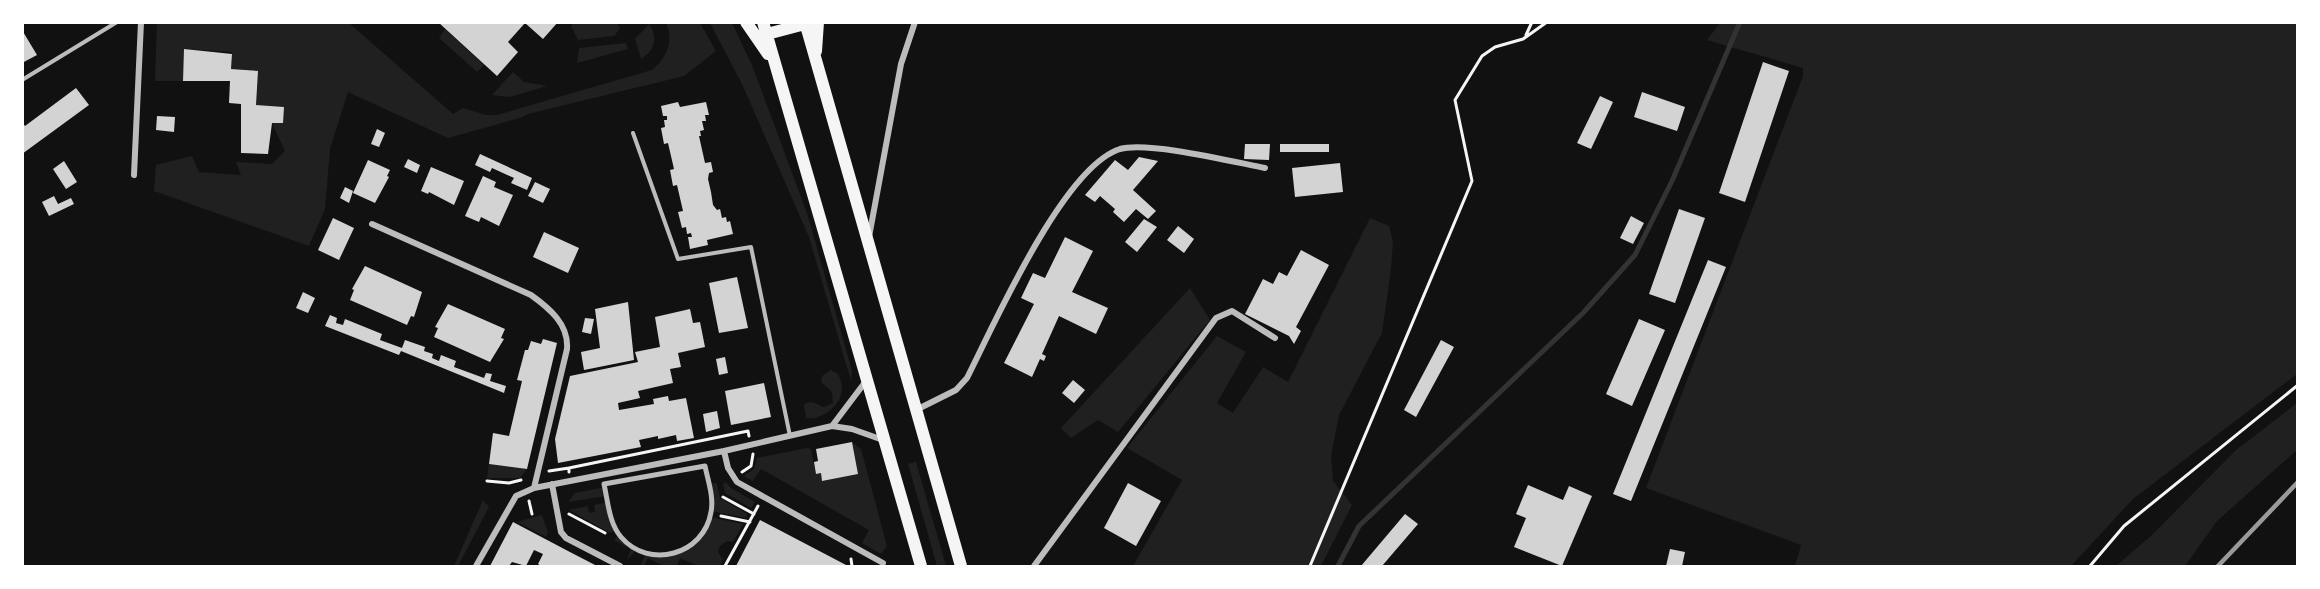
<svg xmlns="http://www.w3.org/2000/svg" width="2320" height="589" font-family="Merriweather,serif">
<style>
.green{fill:#202020}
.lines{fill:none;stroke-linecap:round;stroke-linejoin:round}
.stream{stroke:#333;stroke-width:5}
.building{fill:#d3d3d3}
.path{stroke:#f5f5f5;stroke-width:3}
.service{stroke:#bcbcbc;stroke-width:4}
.pedestrian{stroke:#bcbcbc;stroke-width:5}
.minor{stroke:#bcbcbc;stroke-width:6}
.primary{stroke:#f5f5f5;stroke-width:12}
.rail{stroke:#9a9a9a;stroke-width:4.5}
</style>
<rect width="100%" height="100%" fill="#111"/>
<path class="green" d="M157,23H349L453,114L463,108L486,115H497L652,70C667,58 674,41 666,23H700L716,51L684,76L528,114L523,117L448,138L348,92L330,149L325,209L309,246L154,191L156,165L192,156L199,172L241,175L236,162L272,164L285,151L272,123L284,107L256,105L258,71L231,69L232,52L185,49L183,81H155Z
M573,23H617L620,29L614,36L578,40L571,26Z
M710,23H732L752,65L808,216L852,371L851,381L809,237L742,84Z
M1720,23H2297V374L2133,499L2071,566H1795L1801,545L1646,488L1803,76V68L1707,40Z
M649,24C659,38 654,51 641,59L635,39Z
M445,29L484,65L477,72L439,38Z
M626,43L628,49L577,63L579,48Z
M513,72L524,82L547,86L510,97L492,95Z
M1370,218L1389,226L1393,242L1391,269L1382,333L1339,415L1331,456L1333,481L1352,505L1321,566H1133L1182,480L1127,448L1217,336L1246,352L1217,403L1233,413L1263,367L1288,382Z
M1190,288L1210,320L1118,432L1098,420L1071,438L1061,428Z
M831,370L838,374C840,378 842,384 842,389C842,405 821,421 806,418L804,405C812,398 816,405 824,407L833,403L832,392L821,382L822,376Z
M2297,403V450L2217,521L2185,566H2116L2152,535L2235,451Z
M852,442L861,449L887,546L881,554L862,543L869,530L761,469L753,481L744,476L754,469L757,458L807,448L811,449L816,474L821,473L822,481L858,474Z
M916,462L946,566H937L908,464Z
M489,464L527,469L520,478H487Z
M726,482L731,488L755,502L751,508L725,493L723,484Z
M717,483L720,498L747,514L746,518L711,511L709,484Z
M605,487L607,496L568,502L575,493Z
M483,500L489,507L458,566H454Z
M608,502L616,529L610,533L569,510L588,506L589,513L595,512L594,505Z
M542,515L548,533L546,537L517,522Z
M710,517L743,524L733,542L727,541L720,546L718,552L723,560L720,566H698L680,558L677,566H664L648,558L644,566H640L645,556L635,551L627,560L631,549L614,540L619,534L639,551L665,555L694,542Z"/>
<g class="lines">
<path class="stream" d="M1338,566L1359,526L1583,313L1635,255L1672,181L1740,22"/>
</g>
<path class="building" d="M438,22H558L543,39L525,23L508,42L518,52L497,76Z
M22,30L37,55L22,63Z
M184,49L232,54L231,69L258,71L256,105L284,107L283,123H272L268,154L241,153V104L229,103L230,81H183Z
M1763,62L1789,71L1745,202L1719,193Z
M76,88L89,105L22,154V122L25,126Z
M1642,92L1685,107L1677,131L1634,117Z
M1600,96L1613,102L1591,149L1577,143Z
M678,102L680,107L706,102L709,115H705L706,121H702L704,130L700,131L701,136H699L705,163L711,162L713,172L709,173L708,179L711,192L713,205L717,210L720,209L722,218L726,217L727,222L730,221L733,234L707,240L708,245L690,249L688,237H692L691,233L687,234L686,227L682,228L678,212L683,211L677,185L673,186L670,170L674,169L668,143L664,144L661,128L665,127L664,120H667V116H663L661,106Z
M157,116L175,117L174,132L156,130Z
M377,129L385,133L379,147L371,144Z
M1245,144H1270L1269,160L1244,159Z
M1280,144H1329V152H1280Z
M480,154L532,178L527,190L511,183L514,178L492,168L490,172L475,165Z
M1139,157L1158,161L1133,190L1156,211L1148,219L1136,209L1124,222L1113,212L1115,209L1100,196L1095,202L1085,195L1115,160L1128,170Z
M408,159L420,165L417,173L404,167Z
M368,160L390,170L387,176L389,177L375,203L353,193Z
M64,161L77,182L66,189L53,169Z
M1340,163L1343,192L1295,197L1292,168Z
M431,167L464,181L454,205L429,192L428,194L421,191Z
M483,176L496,182L494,187L513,195L499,226L481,217L479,222L465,216Z
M535,182L550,189L543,203L528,196Z
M345,187L353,191L349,203L340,198Z
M54,196L58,204L71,198L74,204L49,216L42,202Z
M1679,209L1705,218L1675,303L1649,294Z
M1631,216L1644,223L1633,244L1620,238Z
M333,218L354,228L339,260L318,250Z
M1144,219L1157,227L1137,252L1125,242Z
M1178,226L1194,239L1184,253L1167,240Z
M544,232L579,248L568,273L533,257Z
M1065,237L1093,251L1072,292L1108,308L1096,334L1059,316L1042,354L1046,356L1044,361L1040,359L1032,377L1004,363L1034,304L1021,298L1033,273L1045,278Z
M1301,250L1329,265L1296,327L1301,331L1294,344L1289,336L1245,314L1263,279L1273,284L1279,272L1287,276Z
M1708,260L1726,267L1631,501L1613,494Z
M365,266L422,292L414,317L411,316L407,325L350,300L354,290L352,289Z
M737,277L748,328L719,333L709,283Z
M303,292L315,298L308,313L296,308Z
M628,302L634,360L584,370L581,352L600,348L595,309Z
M448,304L505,329L501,338L504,339L490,362L434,337L438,328L435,327Z
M690,309L693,323L700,322L705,347L678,353L681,367L670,369L673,383L638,391L640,398L618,403L619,410L654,404L653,399L668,396L669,401L686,398L694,438L677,441L676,435L658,439V436L639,440L641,447L558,463L555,439L570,376L638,362L635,352L660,347L655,317Z
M330,315L337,318L336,323L343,325L345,319L382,334L380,340L402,348L405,340L425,347L424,351L433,354L432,358L439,361L441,355L456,361L454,367L484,378L486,373L492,374L490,381L506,386L504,393L401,351L399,355L325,326Z
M585,318L594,319L591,334L582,332Z
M1639,319L1665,330L1632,406L1606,394Z
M543,339L557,343L527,469L489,464L493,433L509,436L522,381L517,380L525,350H528L531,341L541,344Z
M1441,340L1454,347L1416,417L1404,410Z
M725,357L728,373L719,375L716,359Z
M1073,380L1085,390L1074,403L1062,393Z
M764,383L771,417L731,425L725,391Z
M717,411L720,428L706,432L703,414Z
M852,442L858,474L822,481L821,473L816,474L814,462L818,461L816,449Z
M1128,483L1161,501L1136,546L1104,528Z
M1528,485L1563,500L1569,486L1592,496L1562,566L1514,547L1526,518L1516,514Z
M1405,514L1418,524L1382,566H1361Z
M760,520L848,566H736Z
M513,522L568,551L597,566H541L538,564L543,554L534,550L526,566L512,562L509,566H490Z
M1670,549L1685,552L1682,566H1666Z"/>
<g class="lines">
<path class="path" d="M1526,35L1532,22
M549,471L569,468
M569,472V468L748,431L749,436
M742,472L751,466L753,454
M487,481L509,483L521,480
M723,497L754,514
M529,501L532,514
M569,514L605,533
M721,516L750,522
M851,559L852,566
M725,566L758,506
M1310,566L1472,181L1455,100L1482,56L1495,47L1523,39L1547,22
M2090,566L2124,526L2298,385"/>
<path class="service" d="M22,80L117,22
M633,133L678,259L751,247L790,436"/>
<path class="pedestrian" d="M705,466C708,481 714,497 711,512C704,555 649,570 621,537C609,523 608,502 604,484Z"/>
<path class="minor" d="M134,175L141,22
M372,224L531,295C549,308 569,324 567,349L534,488
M869,237L901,64L915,22
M916,410L956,390L967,378C994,325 1063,167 1120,149C1148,141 1234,162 1265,168
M832,426L866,381
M724,451L728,468L737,482L883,563
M552,484L561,532L566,538L620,566
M476,566L516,496L534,488L724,451L832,426L852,429L883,440
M1034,566L1216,318L1232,311L1275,338"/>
<path class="primary" d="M746,22L768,54
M763,22L921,566
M805,22L961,566
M767,34L805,24
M816,51L818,22"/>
<path class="rail" d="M2218,566L2298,482"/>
</g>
<rect width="2320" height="589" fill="none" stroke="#ffffff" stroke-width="48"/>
</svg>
